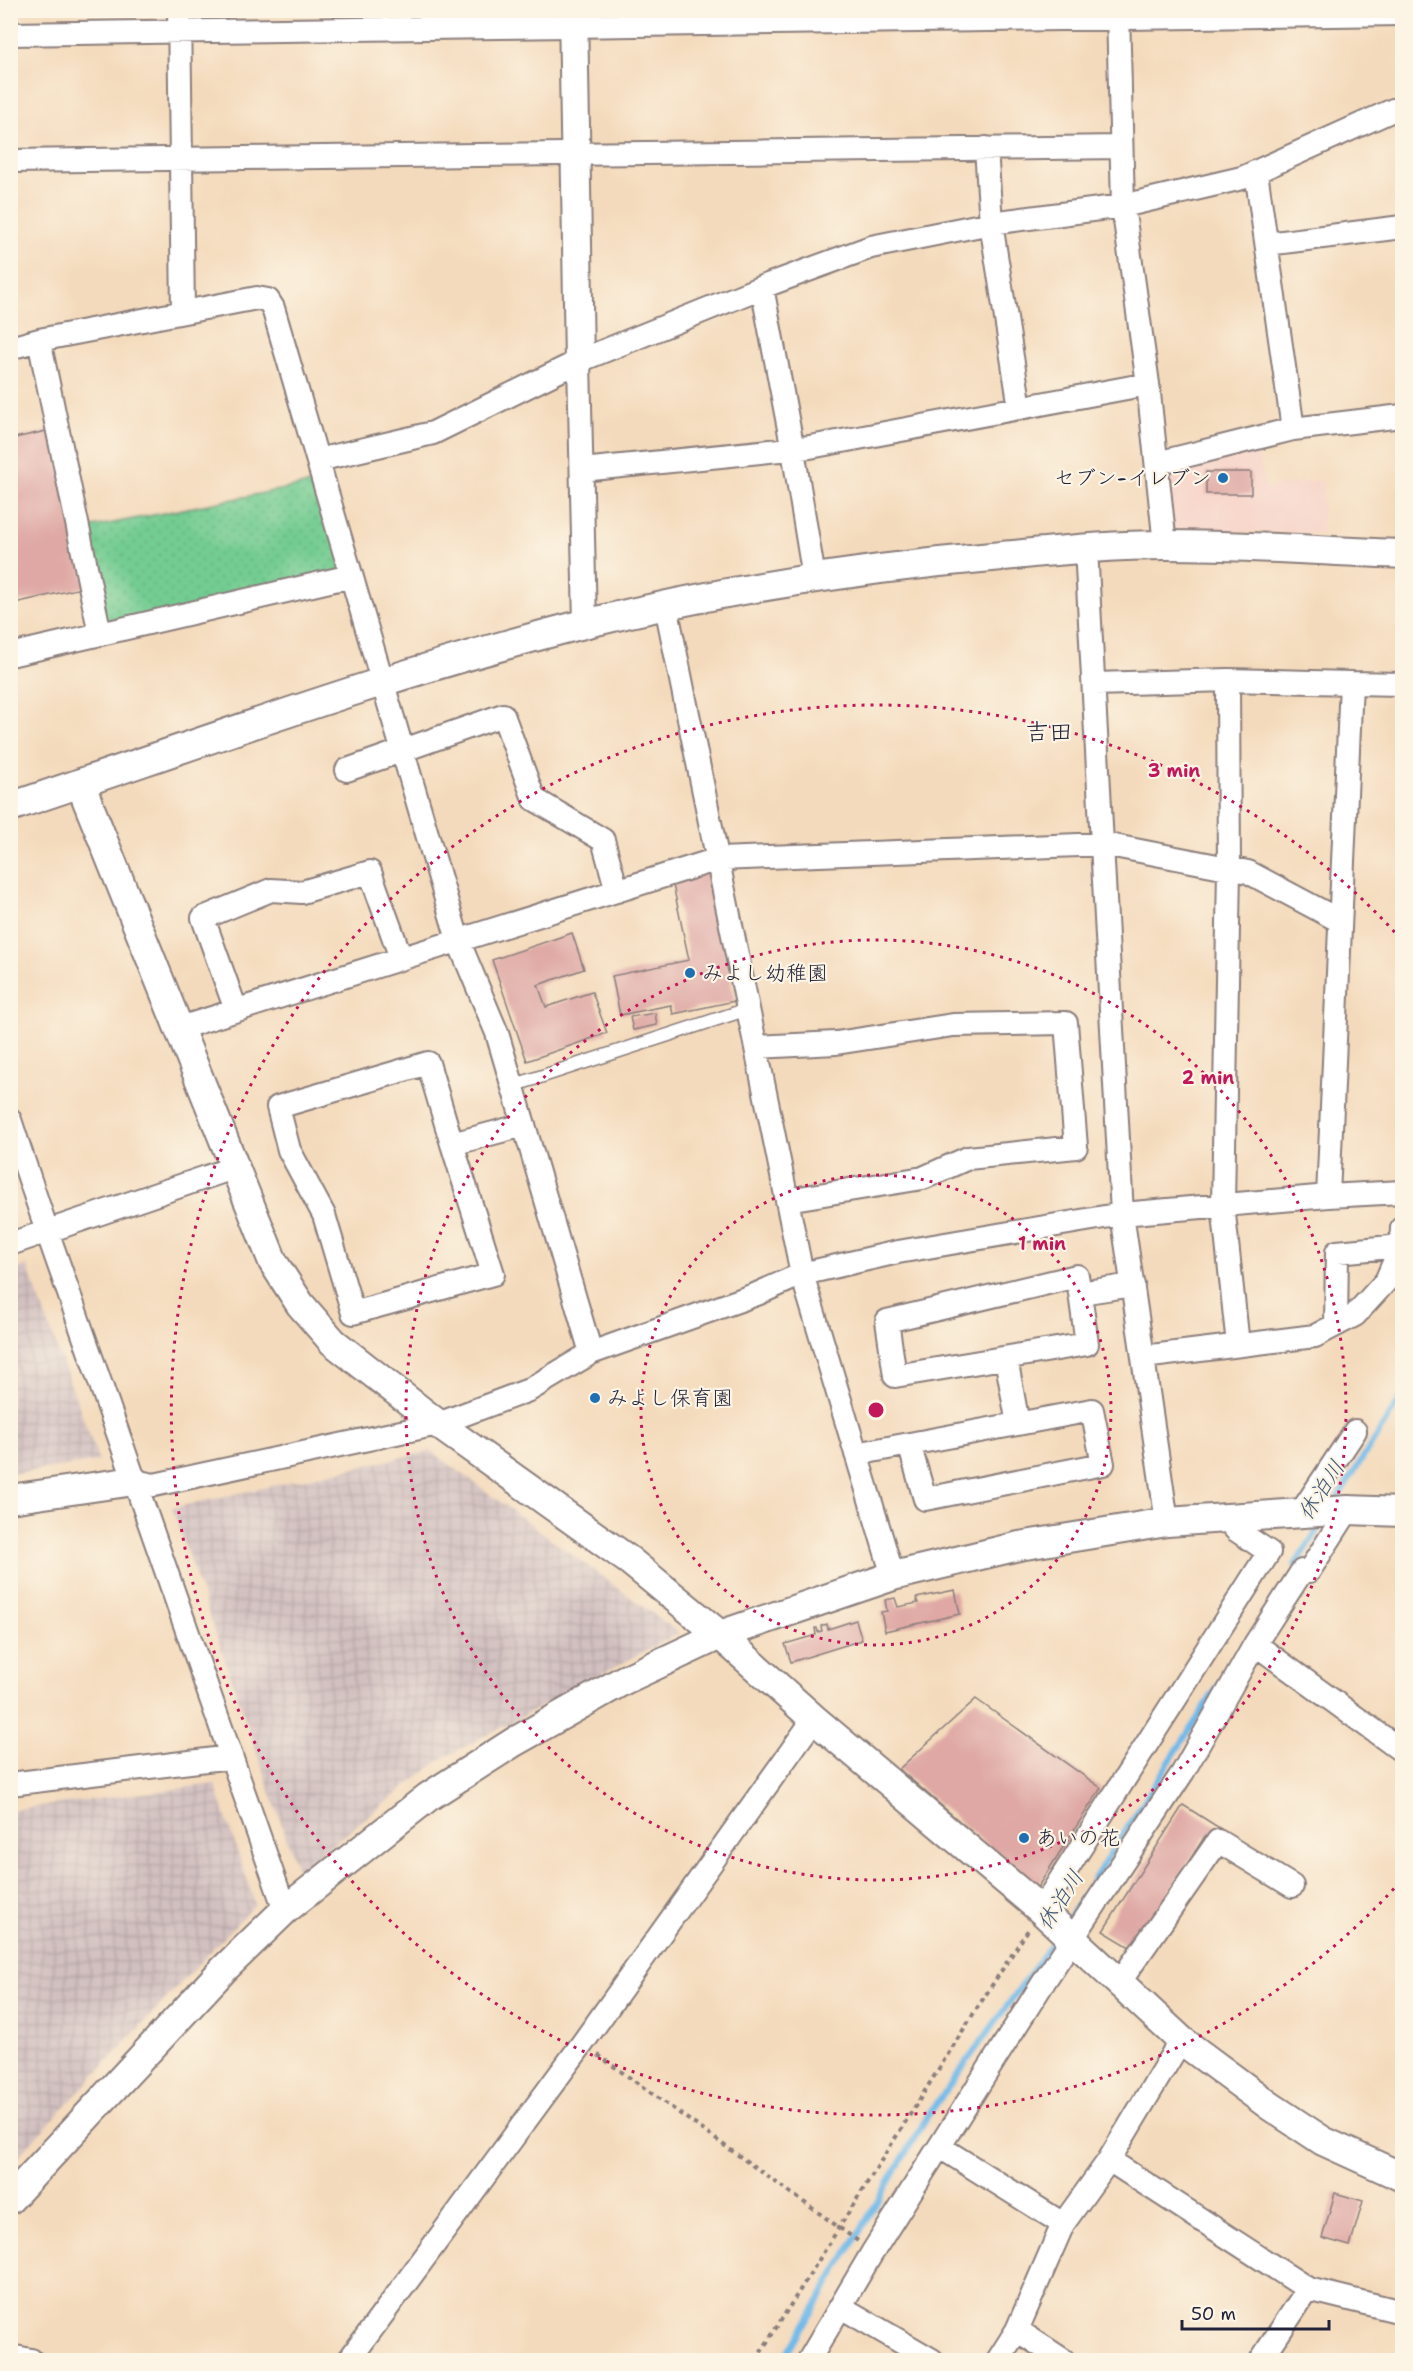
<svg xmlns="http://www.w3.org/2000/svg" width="1413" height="2371" font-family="'Shantell Sans','Klee One',sans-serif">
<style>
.built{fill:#f7d1c7}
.industrial{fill:url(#industrial-grid)}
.park{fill:url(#park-dots);stroke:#4a7766;stroke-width:1.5}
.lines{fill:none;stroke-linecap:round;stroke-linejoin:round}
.stream{stroke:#70b9e9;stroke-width:6}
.building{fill:#dfa8a4}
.service-casing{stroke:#8b7e7c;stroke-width:15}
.minor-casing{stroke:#8b7e7c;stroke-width:26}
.tertiary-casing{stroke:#8b7e7c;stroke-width:32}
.path{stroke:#8b7e7c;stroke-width:4;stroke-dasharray:4.5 4.5;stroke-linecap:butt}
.service{stroke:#fff;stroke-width:12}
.minor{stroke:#fff;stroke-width:22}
.tertiary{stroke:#fff;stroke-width:28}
.ring{fill:none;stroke:#c2185b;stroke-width:3;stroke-dasharray:3 6}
.poi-dot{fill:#1f6fb2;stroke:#fcf5e5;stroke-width:2}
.labels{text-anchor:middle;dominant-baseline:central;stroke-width:4.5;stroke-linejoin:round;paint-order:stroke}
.poi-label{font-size:21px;fill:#22223b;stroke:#fcf5e5;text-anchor:start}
.water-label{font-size:22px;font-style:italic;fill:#3d5778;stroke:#fcf5e5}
.quarter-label{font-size:24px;fill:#22223b;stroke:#fcf5e5}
.centre{fill:#c2185b;stroke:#fcf5e5;stroke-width:3}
.ring-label{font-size:18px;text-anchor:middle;font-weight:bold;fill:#c2185b;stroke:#fcf5e5;stroke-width:4.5;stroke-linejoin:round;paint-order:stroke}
</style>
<defs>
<pattern id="industrial-grid" width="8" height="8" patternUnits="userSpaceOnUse" patternTransform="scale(1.5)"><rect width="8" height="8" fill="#d2bfc0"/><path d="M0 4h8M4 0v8" fill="none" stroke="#b4a4a6"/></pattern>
<pattern id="park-dots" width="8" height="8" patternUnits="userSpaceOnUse" patternTransform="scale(1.5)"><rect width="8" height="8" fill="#73cc91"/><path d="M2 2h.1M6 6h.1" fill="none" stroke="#63af7e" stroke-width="1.8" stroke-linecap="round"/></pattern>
</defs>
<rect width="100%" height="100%" fill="#fcf5e5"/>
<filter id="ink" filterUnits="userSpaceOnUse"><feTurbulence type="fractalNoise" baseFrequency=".0167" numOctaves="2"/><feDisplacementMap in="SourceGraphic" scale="12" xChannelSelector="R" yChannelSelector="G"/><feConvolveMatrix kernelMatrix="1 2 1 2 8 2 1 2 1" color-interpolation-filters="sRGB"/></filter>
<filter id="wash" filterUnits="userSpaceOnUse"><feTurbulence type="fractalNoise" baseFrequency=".008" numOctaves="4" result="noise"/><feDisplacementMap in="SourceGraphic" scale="24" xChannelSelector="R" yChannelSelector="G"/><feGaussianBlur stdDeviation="1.35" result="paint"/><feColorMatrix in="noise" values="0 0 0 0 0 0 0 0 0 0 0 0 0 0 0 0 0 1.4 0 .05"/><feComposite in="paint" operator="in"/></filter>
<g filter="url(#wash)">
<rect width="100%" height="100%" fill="#f4dabc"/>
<path class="built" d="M1256,448L1266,487L1323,480L1322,534L1175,529L1164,473L1170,468Z"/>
<path class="industrial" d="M27,1266L99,1461L11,1474V1271Z
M431,1451L679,1633L440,1760L298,1871L172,1508Z
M215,1784L255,1904L11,2164V1810Z"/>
<path class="park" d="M324,481L351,576L100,634L78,530Z"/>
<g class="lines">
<path class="stream" d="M1335,1502L1402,1396
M1295,1565L1323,1521
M1065,1924L1227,1672
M784,2360L927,2117L1058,1935"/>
</g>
<g id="blocks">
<path class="building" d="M51,430L86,587L10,604V439Z
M1206,472H1251V494H1206Z
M708,872L735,1001L673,1014L671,1005L620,1015L612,976L689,960L672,880Z
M572,933L584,969L538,985L546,1007L592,992L607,1033L527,1061L492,960Z
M655,1013L657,1025L633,1030L630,1017Z
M955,1590L960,1614L885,1631L881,1612L887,1611L885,1600L895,1598L898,1607L918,1603L916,1598Z
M856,1620L862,1640L791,1662L785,1644L816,1635L815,1628H817L818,1632L822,1631L821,1626L827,1624L828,1629Z
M976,1699L1101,1788L1037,1888L899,1769Z
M1183,1805L1221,1829L1213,1841L1205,1836L1133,1949L1103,1931Z
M1335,2193L1363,2201L1350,2246L1322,2238Z"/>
</g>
</g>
<g filter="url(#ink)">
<use href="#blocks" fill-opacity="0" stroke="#8b7e7c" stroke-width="1.5"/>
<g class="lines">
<defs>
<path id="service" d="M512,1086L748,1009"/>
<path id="minor" d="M179,10L183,312
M1118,10L1123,206L1148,384L1165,545
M10,34L1402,14
M986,148L991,223L1020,408
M10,161L1121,147
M1256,172L1293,429
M1267,244L1402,227
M762,287L793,450L814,578
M39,340L100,634
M10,348L39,340L257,298L268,300L273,308L458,940L497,1033L591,1353
M579,361L585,624
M318,460L433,433L579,361L762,287L871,247L991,223L1123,206L1242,178L1393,110L1402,109
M1157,463L1293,429L1402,416
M582,470L810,447L1148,384
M1086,548L1122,1214L1167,1522
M666,606L802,1274L893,1576
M10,655L351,576
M1228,680L1229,869L1223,1205L1238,1345
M1351,683L1402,684
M1095,684L1228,680L1351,683L1328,1196
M347,770L503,715L534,799L603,840L617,891
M236,1010L203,918L271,890L302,892L370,872L401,958
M180,1028L718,859L1104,844L1248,872L1340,921
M756,1047L836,1043L953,1025L1066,1023L1076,1147L968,1158L923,1178L787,1200
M10,1120L47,1231L285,1910
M452,1144L428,1063L278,1107L289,1150L324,1215L353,1313L493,1274L452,1144L524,1125
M10,1244L236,1167
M1080,1293L1077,1276L887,1321L895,1376L1087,1344L1080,1293L1133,1285
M1336,1325L1337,1252L1401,1246
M1143,1357L1315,1336L1355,1315L1386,1281L1401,1246L1402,1228
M1006,1358L1018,1424
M856,1454L1092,1410L1103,1464L925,1499L909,1444
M134,1481L154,1485L438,1424L529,1390L591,1353L757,1294L802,1274L898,1252L1122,1214L1328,1196L1402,1192
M1300,1514L1355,1431
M1255,1644L1402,1751
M10,1784L231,1757
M1041,1910L1269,1552L1236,1530L1226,1518
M1119,1983L1218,1841L1292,1886
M940,2147L1063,2224
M1109,2160L1308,2289L1402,2312
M841,2307L932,2360
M1017,2330L1063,2360
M10,2356L31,2360
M349,2360L582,2044L814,1719
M809,2360L872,2253L1045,1980L1183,1772L1255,1644L1302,1571H1309L1348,1510
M998,2360L1017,2330L1063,2224L1109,2160L1181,2040
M1261,2360L1308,2289"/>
<path id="tertiary" d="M573,10L579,361
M80,783L273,1262L300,1304L333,1342L438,1424L630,1561L720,1635L814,1719L1041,1910L1181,2040L1270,2106L1323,2141L1402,2177
M10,807C201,743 390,673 584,624C721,590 861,568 1002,556C1056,551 1111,545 1166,545C1245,545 1324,551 1402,554
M10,1499L134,1481
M10,2199L223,1970L285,1910L428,1797L514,1742L624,1680L720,1635L893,1576L1019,1546L1167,1522L1348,1510L1402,1512"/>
</defs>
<use href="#service" class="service-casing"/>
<use href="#minor" class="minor-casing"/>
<use href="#tertiary" class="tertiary-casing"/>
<path class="path" d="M598,2055L858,2241
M756,2360L970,2019L1028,1930"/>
<use href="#service" class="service"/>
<use href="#minor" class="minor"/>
<use href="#tertiary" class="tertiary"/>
</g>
</g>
<g class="ring">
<circle cx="876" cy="1410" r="235"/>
<circle cx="876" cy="1410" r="470"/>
<path d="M1400 1882A705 705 0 1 1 1400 938"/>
</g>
<g class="poi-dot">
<circle cx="1223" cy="478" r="6"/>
<circle cx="690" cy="973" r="6"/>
<circle cx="595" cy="1398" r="6"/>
<circle cx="1024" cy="1838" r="6"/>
</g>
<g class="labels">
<g class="poi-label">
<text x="1211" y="478" text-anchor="end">セブン-イレブン</text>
<text x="702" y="973">みよし幼稚園</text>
<text x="607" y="1398">みよし保育園</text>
<text x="1036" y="1838">あいの花</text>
</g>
<g class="water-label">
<text transform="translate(1321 1490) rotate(-57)">休泊川</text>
<text transform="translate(1060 1900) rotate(-57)">休泊川</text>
</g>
<g class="quarter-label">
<text x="1049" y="732">吉田</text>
</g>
</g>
<circle cx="876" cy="1410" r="9" class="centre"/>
<g class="ring-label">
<text x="1174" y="777">3 min</text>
<text x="1208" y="1084">2 min</text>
<text x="1042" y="1250">1 min</text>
</g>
<rect width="1413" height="2371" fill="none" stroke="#fcf5e5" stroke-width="36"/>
<path d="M1182 2320v9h147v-9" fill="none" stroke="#22223b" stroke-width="3"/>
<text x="1191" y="2320" font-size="18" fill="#22223b" stroke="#fcf5e5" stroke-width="4.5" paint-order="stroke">50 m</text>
</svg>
